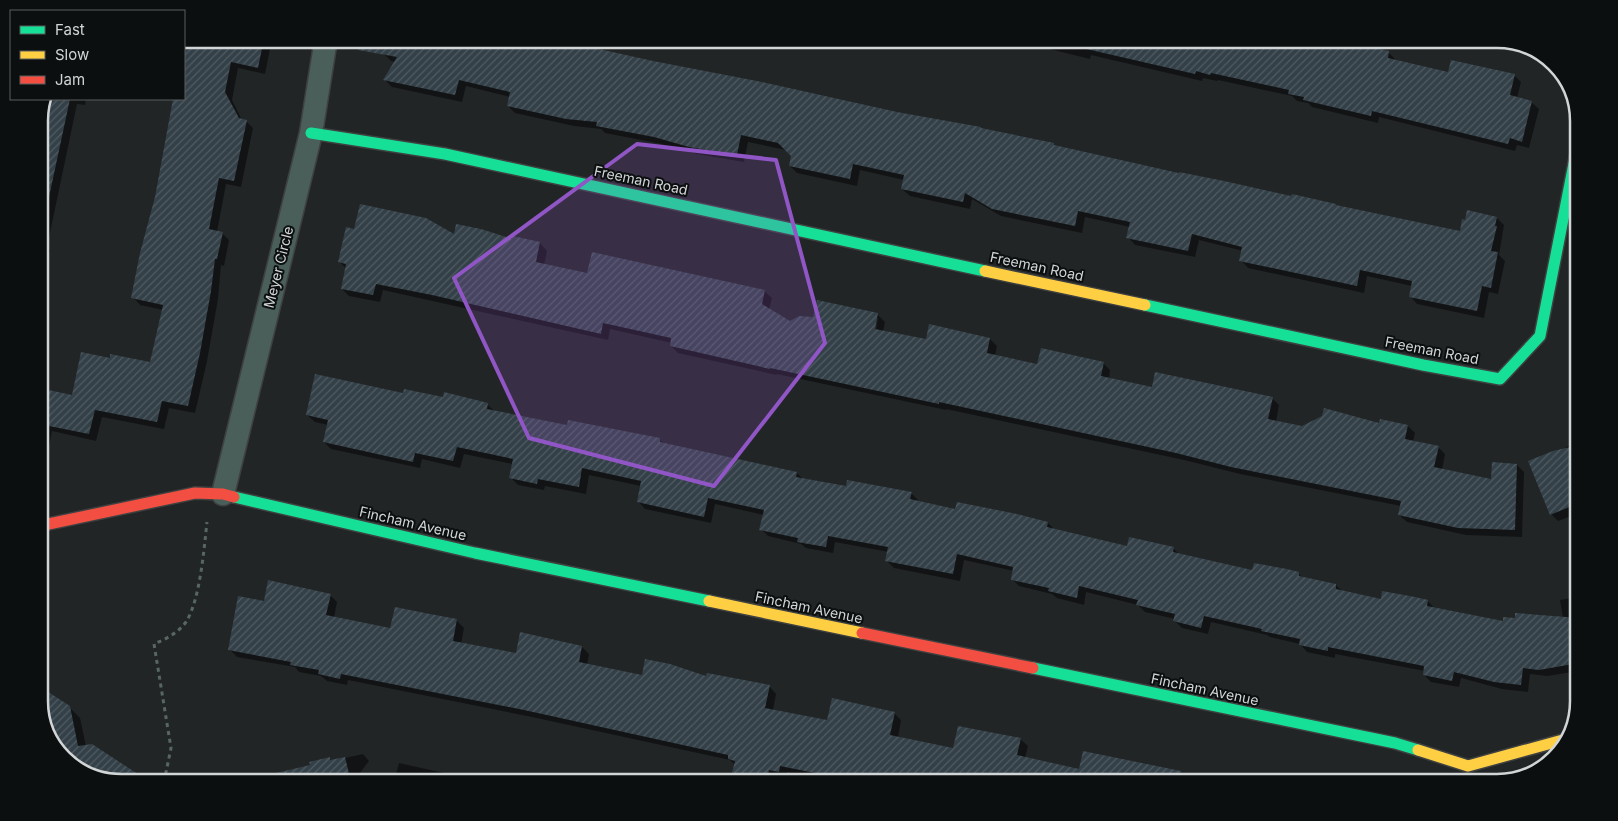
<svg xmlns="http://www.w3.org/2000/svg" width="1618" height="821" font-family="Inter,sans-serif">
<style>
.shadow{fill:#0007;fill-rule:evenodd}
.building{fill:url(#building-hatch)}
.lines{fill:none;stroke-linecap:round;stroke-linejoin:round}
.street-casing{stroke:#3f4141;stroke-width:25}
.fast-casing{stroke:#3f4141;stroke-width:14}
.slow-casing{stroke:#3f4141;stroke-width:14}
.jam-casing{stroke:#3f4141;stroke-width:14}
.path{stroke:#586663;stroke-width:3;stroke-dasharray:4 4;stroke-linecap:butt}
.street{stroke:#4a5f5a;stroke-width:22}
.fast{stroke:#16e098;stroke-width:11}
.slow{stroke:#ffcf43;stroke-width:11}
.jam{stroke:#f24e42;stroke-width:11}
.marked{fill:#9156c5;fill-opacity:0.2;stroke:#9156c5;stroke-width:4;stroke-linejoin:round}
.labels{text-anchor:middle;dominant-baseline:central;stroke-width:4;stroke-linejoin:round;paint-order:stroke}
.street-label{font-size:14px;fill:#d2d5d6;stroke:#0c0f0f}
.rim{fill:none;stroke:#d2d5d6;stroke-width:2.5}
</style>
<defs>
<pattern id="building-hatch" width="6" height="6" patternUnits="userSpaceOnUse" patternTransform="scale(1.25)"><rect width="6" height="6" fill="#344048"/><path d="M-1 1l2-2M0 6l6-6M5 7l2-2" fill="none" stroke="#505b62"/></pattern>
</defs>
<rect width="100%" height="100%" fill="#222526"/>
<path class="shadow" d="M188,39H272L265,74L238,68L232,100L242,120L246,121L253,128L241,187L226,184L217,232L222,233L229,240L224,266L221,265L218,299L207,361L195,413L169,408L164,429L102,417L96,441L52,431L48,452L39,450V389L73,396L111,360L151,364L163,310L140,305L133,297L156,197L175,99H184V57Z
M387,39H549L653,62L896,113L1054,144L1056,147L1461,232L1497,218L1504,225L1499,255L1505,261L1498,294L1489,292L1484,318L1417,304L1410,296L1412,286L1367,276L1364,293L1248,268L1241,260L1243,251L1199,240L1195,257L1135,245L1128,237L1130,227L1085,217L1082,233L1001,216L972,199L970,209L910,196L902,189L904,180L860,170L857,186L797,173L790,166L792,155L786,150L748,142L744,162L697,154L662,144L605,133L601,129L574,126L515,113L508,106L510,97L466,86L462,102L392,87L385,80L395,62L391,61L384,54Z
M978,39H1288L1322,46L1324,39H1328L1389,53L1396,60L1395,62L1449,74L1514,75L1521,82L1517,98L1531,102L1539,109L1529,148L1517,145L1515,151L1379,117L1378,123L1312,107L1308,103L1297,101L1292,96L1218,80L1217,81L1203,78L1202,81L1091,55L1090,59L1013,40L1012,46Z
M46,99H86L85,105L77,104L47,247L50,250L39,299V115Z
M455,236L540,243L547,251L544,265L588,274L764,291L772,298L769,310L790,322L814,318L877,314L885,322L883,332L927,341L990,339L997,346L995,356L1038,365L1103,363L1110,370L1109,379L1153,389L1272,398L1279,405L1276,422L1302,427L1380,424L1408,426L1415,433L1413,442L1438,447L1445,454L1442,470L1492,481L1517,465L1524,472L1522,537L1466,535L1407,522L1399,515L1401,506L1240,474L1184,460L946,409V410L777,374V375L678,353L671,346L672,343L610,329L608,340L383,290L380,302L349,296L342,289L346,269L340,262ZM876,318H878L875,335H872Z
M404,395L487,404L495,412L568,427L660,440L664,444L797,473L804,480L847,488L911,493L918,500V502L956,510L1048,523L1055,530L1128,547L1173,548L1179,554L1253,571L1299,574L1303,578L1336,585L1343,592L1382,600L1428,601L1435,609L1504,622L1563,618L1560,600L1572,598V593L1579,592V671L1547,676L1530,674L1528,692L1502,689L1461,678L1459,687L1431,682L1424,675L1425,671L1335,654V658L1307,652L1300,644L1270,637L1267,635L1211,622L1208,634L1182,628L1175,621V619L1145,612L1138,605L1086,592L1084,605L1057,598L1052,594L1019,586L1012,579L1014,571L964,560L960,581L894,568L887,561L889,552L835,542L833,553L806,548L801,544L768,536L761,529L764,515L715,504L711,523L645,509L638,501L641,486L589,475L586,494L545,486L544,490L518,485L510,477L513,464L464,454L460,468L422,459L420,468L331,449L324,442L328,425L315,422L307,415Z
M1579,437V513L1558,521L1551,514L1565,450L1566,447L1573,444Z
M330,595L337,602L334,618L391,630L456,620L464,628L461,644L517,654L582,647L589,654L587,665L643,677L707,678L769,686L776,694L773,710L828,721L894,713L901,720L898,738L954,750L1020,739L1028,746L1025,758L1080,771L1084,753L1215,782H835L787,772L786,778L776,776L775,782H751L741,780L733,773L735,765L730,760L532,717L348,680L347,685L327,681L321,676L299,672L295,667L237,657L229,649L265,603Z
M39,687L69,707L80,718L86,746L146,782H120L84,774L53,746L39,707Z
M363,754L369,761L353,782H299L296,769L311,766L329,758L332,761Z
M399,763L444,773L452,781L455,782H394Z"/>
<path class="building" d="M184,39H264L258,68L231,62L225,92L239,118L247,120L234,181L219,178L209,229L223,232L217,259H215L211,291L200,353L188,406L162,401L157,422L95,410L89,434L39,424V388L72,395L81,352L110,358V354L150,362L163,305L131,298L140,253L155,197L173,99H184Z
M360,39H554L653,61L757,81L897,112L981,127V128L1054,143V145L1179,173V172L1224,181L1291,196L1292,194L1336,204V205L1460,231L1462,219L1465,220L1467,210L1497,217L1495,226H1497L1491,251L1498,252L1491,288L1482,286L1477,311L1409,297L1412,281L1360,270L1357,286L1239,261L1242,247L1192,234L1188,251L1126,238L1130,222L1078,211L1075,226L992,209L965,193L963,202L901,189L904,175L853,164L850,179L789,166L791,156L778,143L741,135L737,155L689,147L654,137L596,126L597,122L566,119L507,106L510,92L459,80L455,95L383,80L397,57L358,50Z
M1083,39H1335L1389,51L1388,58L1448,72L1451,60L1515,74L1510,95L1532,101L1522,142L1510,138L1508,144L1372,111L1371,116L1303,100L1304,97L1288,94L1289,90L1211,73L1210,75L1196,71L1195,74L1082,48Z
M46,99H70L49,197L39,196V115Z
M360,204L426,218L454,234L456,224L481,229L512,239L513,236L540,242L536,262L587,273L592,252L765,290L762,304L790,321L799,316L813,317L817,300L878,313L875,329L926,339L929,324L990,338L987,353L1037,364L1041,348L1104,362L1101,376L1152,387L1155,372L1273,397L1268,419L1302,426L1322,416L1324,408L1379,423L1380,419L1408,425L1405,439L1439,446L1434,467L1491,479L1492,462L1517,464L1515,530L1458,528L1398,515L1401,501L1231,467L1176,453L939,402V404L770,368V369L670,346L671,338L603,323L601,334L432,295L376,284L373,295L341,289L346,264L338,262L346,227L354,229Z
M315,374L403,393L404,389L443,397L444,392L488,403L487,409L567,425L568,420L660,438V442L797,472L796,477L846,486L847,480L912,492L910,499L955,509L957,502L1017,514L1048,522L1047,527L1127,546L1129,537L1174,547L1173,552L1252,570L1254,563L1287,569L1299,572V576L1336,584V589L1381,599L1382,591L1415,597L1428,600L1427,606L1503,621V617L1515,618V613L1579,618V663L1539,670L1523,668L1521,685L1494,682L1454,672L1452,681L1423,675L1424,666L1328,647V651L1299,645L1300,639L1261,631L1262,629L1204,616L1201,628L1173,621L1175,614L1136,605L1138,600L1079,586L1077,598L1048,591L1049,588L1011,580L1013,567L957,554L953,574L885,561L888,547L828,536L826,547L797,542L798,538L759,530L764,510L708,498L704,517L637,502L641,481L582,468L579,487L538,479L537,484L509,478L513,459L457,447L453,461L415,453L413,462L323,442L328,420L306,415Z
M1579,445V503L1550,515L1528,461L1553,451Z
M268,580L331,594L326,615L390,628L395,607L430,614L457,619L453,641L516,653L520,632L582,646L579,662L642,675L645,659L670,664L706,676L707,673L770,685L765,708L827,720L832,698L895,712L890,735L953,748L958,726L1021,738L1017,755L1079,769L1083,751L1181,771L1180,782H860L780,766L779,772L769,770L767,781L732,773L735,761L728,759V755L524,710L341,674L340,679L318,674L319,670L290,665L291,662L228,650L238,596L264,601Z
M39,686L70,706L78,746L92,744L150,782H120L84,774L53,746L39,706Z
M330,757V760L345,757L351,782H277L276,773L310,765L309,762Z"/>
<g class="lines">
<defs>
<path id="street" d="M223,494L311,133L326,39"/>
<path id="fast" d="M311,133L445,154L985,271
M1145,305L1423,365L1500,379L1540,336L1579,138
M234,497L475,553L709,601
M1033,668L1395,743L1418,750"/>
<path id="slow" d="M985,271L1145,305
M709,601L862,633
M1418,750L1468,766L1570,738"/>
<path id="jam" d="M39,526L195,493L223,494L234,497
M862,633L1033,668"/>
</defs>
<use href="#street" class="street-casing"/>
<use href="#fast" class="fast-casing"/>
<use href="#slow" class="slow-casing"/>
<use href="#jam" class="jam-casing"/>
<path class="path" d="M164,782L171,748L154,644C166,639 178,633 186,622C200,600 204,549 207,522"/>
<use href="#street" class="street"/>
<use href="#fast" class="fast"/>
<use href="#slow" class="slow"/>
<use href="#jam" class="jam"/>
</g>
<path class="marked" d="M637,144L776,160L825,343L714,486L529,438L454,278Z"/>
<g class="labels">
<g class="street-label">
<text transform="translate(641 180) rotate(12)">Freeman Road</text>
<text transform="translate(1037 266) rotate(12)">Freeman Road</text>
<text transform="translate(278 267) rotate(-76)">Meyer Circle</text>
<text transform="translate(1432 350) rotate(11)">Freeman Road</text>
<text transform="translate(413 523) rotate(13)">Fincham Avenue</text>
<text transform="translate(809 607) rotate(12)">Fincham Avenue</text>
<text transform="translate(1205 689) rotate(12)">Fincham Avenue</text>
</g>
</g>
<path d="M0 0H1618V821H0ZM121 48H1497A73 73 0 0 1 1570 121V701A73 73 0 0 1 1497 774H121A73 73 0 0 1 48 701V121A73 73 0 0 1 121 48Z" fill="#0c0f0f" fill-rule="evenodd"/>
<path class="rim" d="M121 48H1497A73 73 0 0 1 1570 121V701A73 73 0 0 1 1497 774H121A73 73 0 0 1 48 701V121A73 73 0 0 1 121 48Z"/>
<rect x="10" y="10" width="175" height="90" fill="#0c0f0f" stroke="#5b5e5f"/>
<rect x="20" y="26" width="25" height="8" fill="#16e098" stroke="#5b5e5f"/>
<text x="55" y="35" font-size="15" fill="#d2d5d6">Fast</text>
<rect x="20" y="51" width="25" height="8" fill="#ffcf43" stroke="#5b5e5f"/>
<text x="55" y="60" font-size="15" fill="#d2d5d6">Slow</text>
<rect x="20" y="76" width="25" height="8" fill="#f24e42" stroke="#5b5e5f"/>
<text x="55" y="85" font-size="15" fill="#d2d5d6">Jam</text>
</svg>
